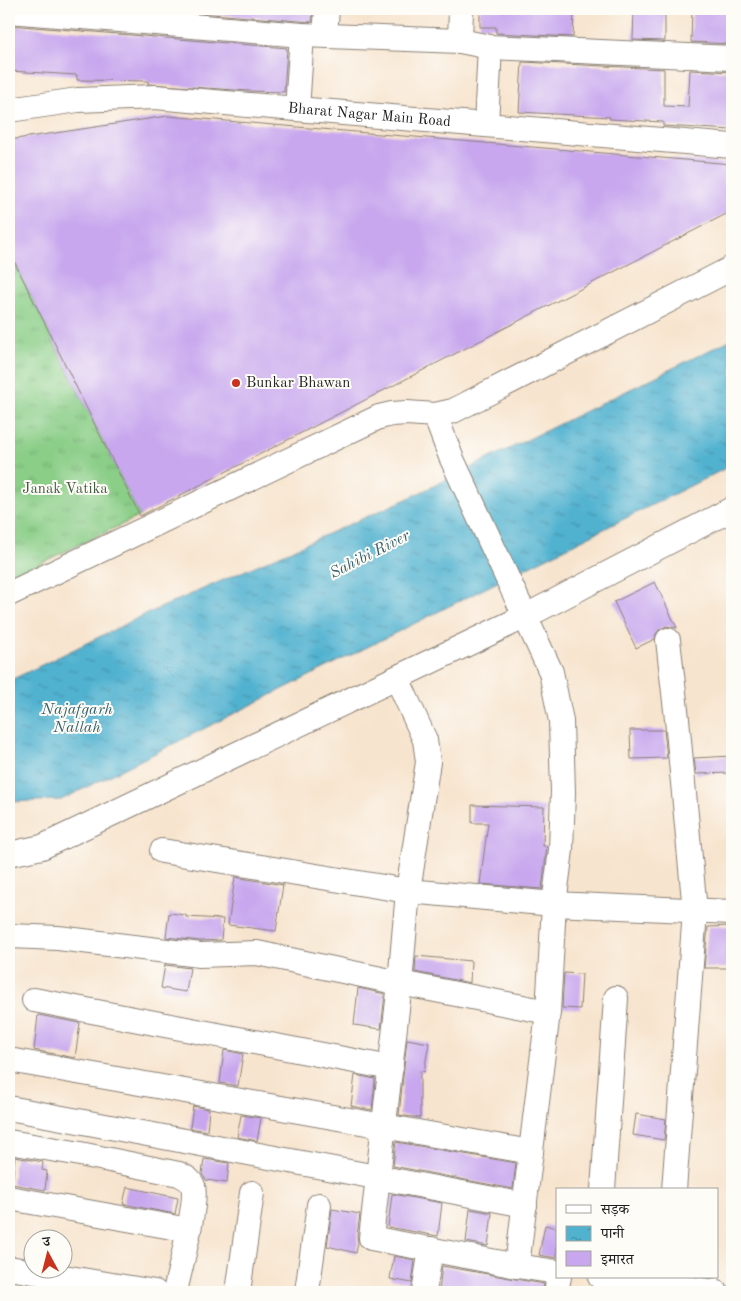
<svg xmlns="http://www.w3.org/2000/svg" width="741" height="1301" font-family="'Old Standard TT','Noto Serif Devanagari',serif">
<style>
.grass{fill:url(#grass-tufts);stroke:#537552}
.water{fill:url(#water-ripples);stroke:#366776}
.building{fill:#c8a7ee}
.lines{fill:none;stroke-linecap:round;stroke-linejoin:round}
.minor-casing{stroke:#8a8075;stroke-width:26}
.minor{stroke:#fff;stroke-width:24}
.poi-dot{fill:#c8321e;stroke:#fdfcf7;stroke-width:2}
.labels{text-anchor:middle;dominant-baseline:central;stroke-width:4;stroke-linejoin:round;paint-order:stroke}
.street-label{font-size:15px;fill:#1c1c1c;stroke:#fdfcf7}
.poi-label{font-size:15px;fill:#1c1c1c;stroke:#fdfcf7;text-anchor:start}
.park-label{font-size:15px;fill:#425a41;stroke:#fdfcf7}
.water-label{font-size:16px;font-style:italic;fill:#34606d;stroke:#fdfcf7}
</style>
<defs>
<pattern id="grass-tufts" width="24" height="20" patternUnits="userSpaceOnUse" patternTransform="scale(1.25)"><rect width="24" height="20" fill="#8ace87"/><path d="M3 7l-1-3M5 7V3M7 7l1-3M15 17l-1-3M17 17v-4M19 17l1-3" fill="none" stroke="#76b074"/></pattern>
<pattern id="water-ripples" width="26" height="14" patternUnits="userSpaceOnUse" patternTransform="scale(1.25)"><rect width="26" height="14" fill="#51b2d0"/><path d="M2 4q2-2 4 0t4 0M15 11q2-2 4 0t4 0" fill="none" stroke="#4290a8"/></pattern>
</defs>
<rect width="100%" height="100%" fill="#fdfcf7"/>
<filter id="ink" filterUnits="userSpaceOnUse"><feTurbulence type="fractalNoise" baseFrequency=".02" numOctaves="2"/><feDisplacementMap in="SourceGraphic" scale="10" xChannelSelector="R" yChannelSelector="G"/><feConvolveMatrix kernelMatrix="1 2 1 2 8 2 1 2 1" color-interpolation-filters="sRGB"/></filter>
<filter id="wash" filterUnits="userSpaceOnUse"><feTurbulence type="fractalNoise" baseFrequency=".0096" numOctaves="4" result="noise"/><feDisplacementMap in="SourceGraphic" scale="20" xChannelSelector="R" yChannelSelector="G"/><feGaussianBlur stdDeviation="1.12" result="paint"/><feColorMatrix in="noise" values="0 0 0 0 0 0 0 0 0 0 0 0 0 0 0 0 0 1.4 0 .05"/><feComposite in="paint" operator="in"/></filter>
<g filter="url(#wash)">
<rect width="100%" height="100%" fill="#f7e4ce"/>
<path class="grass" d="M9,251L140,516L9,578Z"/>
<path class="water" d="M732,339V465L61,800L9,802V681L142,616L409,498Z"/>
<g id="blocks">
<path class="building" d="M150,9H313L312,22Z
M480,9H574L573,37L496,33V27H480Z
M634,9H665V41L633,40Z
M692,9H732V44L691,42Z
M9,25L287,48L284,92L249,91L148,84V81L77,80V75L9,71Z
M522,62L664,69V106L688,107L690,70L732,72V130L663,126V122L609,119L610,117L519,112Z
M168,116L732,164V211L140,516L9,251V140Z
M655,582L677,628L667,626L660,629L656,634L655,639L636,648L614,602Z
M630,730H664L667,758L631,759Z
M732,756V773L696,774L694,758Z
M472,805L544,807L543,846H547L542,889L480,884L488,823H472Z
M235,877L283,885L276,931L228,925Z
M169,913L186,915V917L223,919L221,940L201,941L166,937Z
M732,926V968H704L708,927Z
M416,956L471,961L470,983L415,972Z
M165,965L190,968L186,992L161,988Z
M564,973L582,974L580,1009L562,1008Z
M358,988L385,994L381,1029L354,1025Z
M38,1015L80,1023L75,1058L34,1050Z
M407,1039L429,1043L424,1072L420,1071V1118L399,1115Z
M224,1050L243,1054L238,1086L220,1083Z
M355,1075L375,1079L372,1110L351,1106Z
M193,1106L209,1109L207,1131L190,1128Z
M636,1114L666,1119L664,1140L633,1135Z
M241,1115L261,1118L257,1141L237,1137Z
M396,1142L516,1163L513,1189L393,1166Z
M15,1157L43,1162L42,1170L47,1171L45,1190L12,1184Z
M204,1159L229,1163L227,1183L206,1180L202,1174Z
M127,1187L178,1198L175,1214L123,1204Z
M392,1194L442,1203L438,1236L388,1227Z
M332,1209L360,1214L357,1236L358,1243L356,1253L327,1246Z
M470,1209L492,1213L488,1246L466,1242Z
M545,1225L557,1228V1258L539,1255Z
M394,1256L415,1260L412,1283L390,1279Z
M442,1266L544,1284L543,1292H439Z"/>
</g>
</g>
<g filter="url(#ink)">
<use href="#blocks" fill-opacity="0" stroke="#8a8075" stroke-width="1"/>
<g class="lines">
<defs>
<g id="minor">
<path d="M9,11L302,35L460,41L490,47L732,58"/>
<path d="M325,35L327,9"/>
<path d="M460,41L461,9"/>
<path d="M297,109L302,35"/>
<path id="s1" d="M9,110L78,100L155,97L732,146"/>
<path d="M486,125L490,47"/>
<path d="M435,415L451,457L551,672L561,721L563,792L561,850L554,904L548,1012L517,1266"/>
<path d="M9,594L379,417L392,414L407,413L435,415L453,411L732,268"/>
<path d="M668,640L677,719L695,911L674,1190"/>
<path d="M397,678L425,740L428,762L408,891L400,983L371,1238L517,1266L557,1272"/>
<path d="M162,851L408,891L554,904L732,912"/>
<path d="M9,854L42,847L526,616L732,509"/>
<path d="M9,936L58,938L200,955L257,953L400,983L548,1012"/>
<path d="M34,1000L391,1068"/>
<path d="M9,1060L531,1152"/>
<path d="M9,1108L525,1205"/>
<path d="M9,1142L75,1153L179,1174C185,1177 190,1179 193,1186C198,1203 179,1272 175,1292"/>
<path d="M603,1190L616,998"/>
<path d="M9,1198L189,1230"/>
<path d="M9,1268L155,1292"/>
<path d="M600,1277L716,1292"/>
<path d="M238,1292L252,1193"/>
<path d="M307,1292L319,1205"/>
<path d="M424,1292L431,1249"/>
<path d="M556,1292L559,1277"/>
</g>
</defs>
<use href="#minor" class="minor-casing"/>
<use href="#minor" class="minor"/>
</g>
</g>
<circle class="poi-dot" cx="236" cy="383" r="5"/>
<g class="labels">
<g class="street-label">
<text stroke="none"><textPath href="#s1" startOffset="362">Bharat Nagar Main Road</textPath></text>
</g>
<g class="poi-label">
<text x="246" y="383">Bunkar Bhawan</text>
</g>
<g class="park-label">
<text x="65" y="489">Janak Vatika</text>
</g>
<g class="water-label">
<text transform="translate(370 555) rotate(-27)">Sahibi River</text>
<text x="77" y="710">Najafgarh<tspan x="77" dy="18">Nallah</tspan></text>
</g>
</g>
<rect width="741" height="1301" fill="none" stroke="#fdfcf7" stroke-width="30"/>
<rect x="556" y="1188" width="162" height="90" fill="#fdfcf7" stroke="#a3a29f"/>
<rect x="566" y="1205" width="25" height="8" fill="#ffffff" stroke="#a3a29f"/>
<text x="601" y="1214" font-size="15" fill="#1c1c1c">सड़क</text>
<rect x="566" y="1226" width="25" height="15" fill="url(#water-ripples)" stroke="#a3a29f"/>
<text x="601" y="1238" font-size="15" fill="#1c1c1c">पानी</text>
<rect x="566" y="1251" width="25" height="15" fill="#c8a7ee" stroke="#a3a29f"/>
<text x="601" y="1264" font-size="15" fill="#1c1c1c">इमारत</text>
<g transform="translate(48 1254) rotate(353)"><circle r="24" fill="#fdfcf7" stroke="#a3a29f"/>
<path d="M0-4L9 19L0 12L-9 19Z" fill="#c8321e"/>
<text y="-8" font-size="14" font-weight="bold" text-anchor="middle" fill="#1c1c1c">उ</text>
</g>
</svg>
